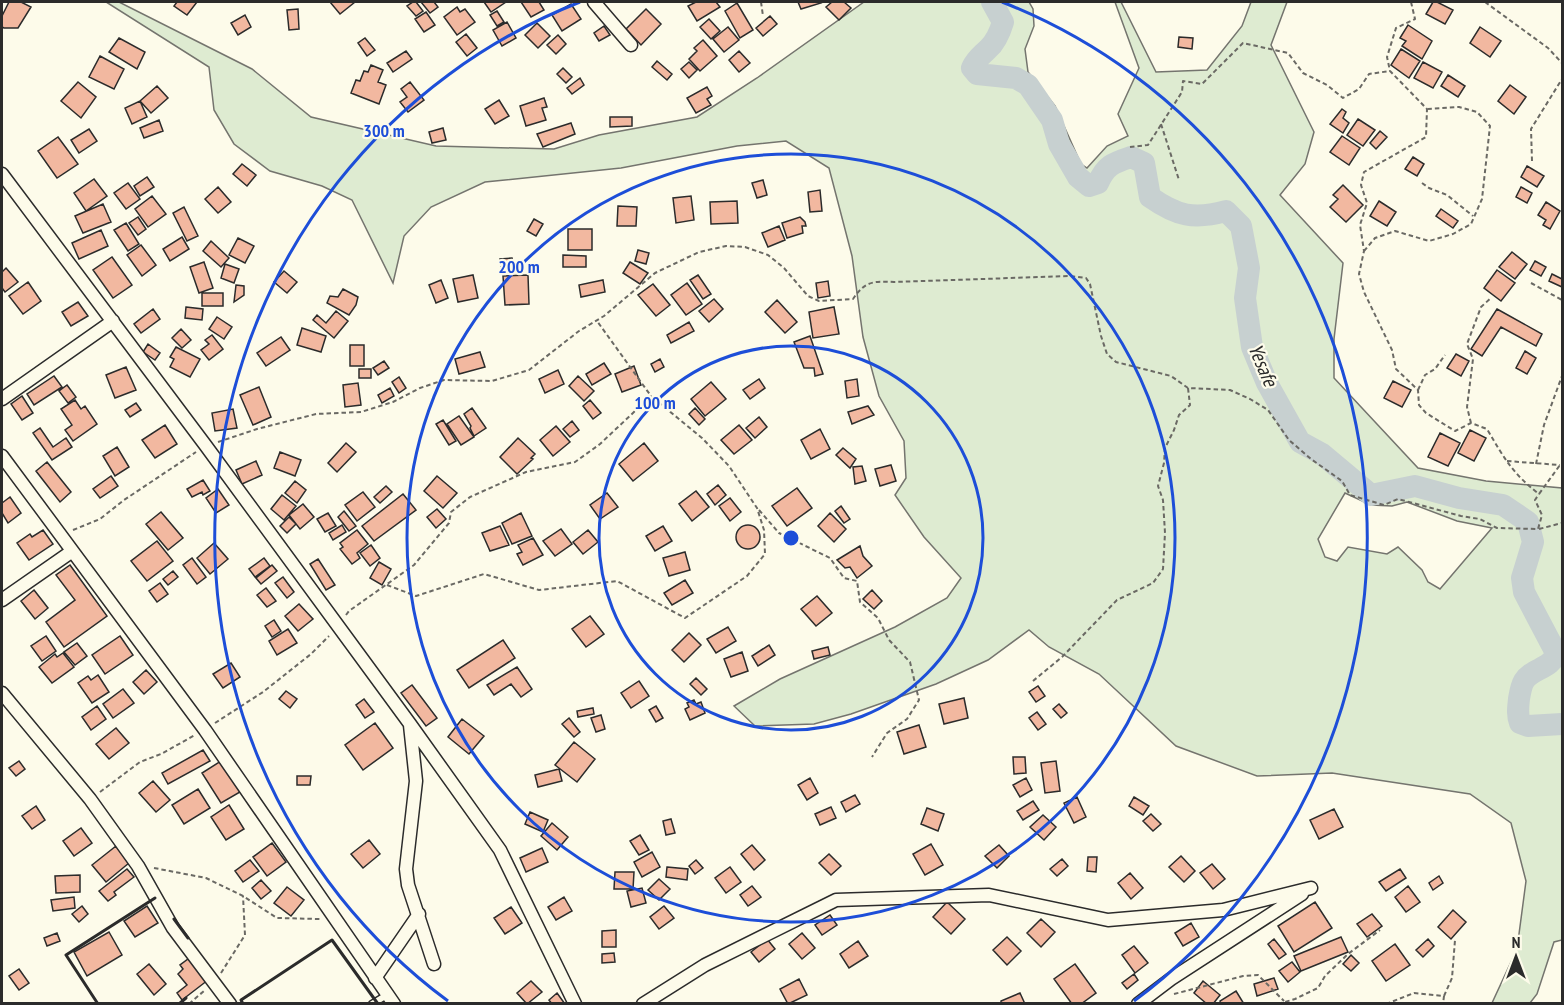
<svg xmlns="http://www.w3.org/2000/svg" width="1564" height="1005" font-family="'PT Sans Narrow',sans-serif">
<style>
.green{fill:#deebd1;stroke:#74746e;stroke-width:1.5;fill-rule:evenodd}
.lines{fill:none;stroke-linecap:round;stroke-linejoin:round}
.river{stroke:#c7d0d0;stroke-width:22}
.building{fill:#f2b8a0;stroke:#2b2b2b;stroke-width:1.5}
.service-casing{stroke:#2b2b2b;stroke-width:9}
.minor-casing{stroke:#2b2b2b;stroke-width:15}
.path{stroke:#6a6964;stroke-width:2;stroke-dasharray:4.5 3;stroke-linecap:butt}
.service{stroke:#fdfbea;stroke-width:6}
.minor{stroke:#fdfbea;stroke-width:12}
.wall{stroke:#2b2b2b;stroke-width:3}
.ring{fill:none;stroke:#1d4ed8;stroke-width:3}
.labels{text-anchor:middle;dominant-baseline:central;stroke-width:4.5;stroke-linejoin:round;paint-order:stroke}
.water-label{font-size:20px;font-style:italic;fill:#2b2b2b;stroke:#fdfbea}
.centre{fill:#1d4ed8;stroke:#fdfbea;stroke-width:3}
.ring-label{font-size:18px;text-anchor:middle;font-weight:bold;fill:#1d4ed8;stroke:#fdfbea;stroke-width:4.5;stroke-linejoin:round;paint-order:stroke}
</style>
<rect width="100%" height="100%" fill="#fdfbea"/>
<path class="green" d="M106,2H119L252,69L311,117L436,146L554,149L599,135L697,117L757,78L864,2H1029L1033,9L1034,26L1025,49L1028,72L1055,106L1081,164L1087,168L1107,146L1128,136L1118,114L1139,68L1115,2H1121L1156,72L1207,70L1242,26L1251,2H1287L1271,45L1314,132L1305,164L1280,195L1343,263L1334,339V378L1418,468L1486,481L1562,488V940L1554,942L1537,994L1530,1003H1492L1517,949L1526,881L1511,823L1470,794L1332,773L1257,776L1176,746L1099,674L1049,647L1029,630L988,660L936,684L851,714L814,724L755,726L734,706L780,679L895,627L947,598L961,578L924,537L895,495L906,478L904,441L879,396L863,337L852,256L829,168L786,141L737,146L621,168L485,182L431,207L404,236L393,283L352,200L322,186L270,171L234,144L214,110L209,67ZM1345,493L1371,505L1392,506L1407,502L1457,521L1492,528L1440,589L1428,582L1422,570L1398,547L1387,554L1348,547L1337,561L1325,557L1318,539Z"/>
<g class="lines">
<path class="river" d="M992,2L1003,22C1000,32 996,42 988,49C981,56 976,59 972,68L977,74L1016,78L1028,85L1052,120L1059,144L1078,177L1089,186L1098,183C1106,165 1113,163 1131,157L1144,163L1150,197C1177,216 1194,220 1226,211L1241,226L1249,268L1245,298L1252,347L1267,383L1300,442L1322,454L1371,495L1415,486L1459,498L1503,505L1528,522L1533,542L1522,578L1524,592L1556,653C1552,669 1532,668 1524,681C1521,686 1520,693 1519,699C1518,708 1517,715 1520,723L1528,726L1562,724"/>
</g>
<path class="building" d="M9,2H21L31,7L18,28H4L2,27V16Z
M177,2H197L187,15L174,6Z
M330,2H355L340,14Z
M413,2H416L423,11L416,16L407,6Z
M421,2H434L438,7L430,13Z
M484,2H506L491,12Z
M521,2H539L544,10L531,17Z
M696,2H716L720,7L697,21L688,6Z
M798,2H820L821,3L801,9Z
M832,2H844L851,8L839,20L826,7Z
M1433,2H1437L1453,10L1445,24L1426,14Z
M737,3L753,30L740,38L725,11Z
M571,4L581,19L562,31L552,15Z
M457,7L460,12L465,9L475,22L457,35L444,17Z
M298,9L299,29L289,30L287,10Z
M646,9L661,24L641,45L626,29Z
M497,11L504,22L497,26L490,15Z
M426,12L435,25L424,32L415,19Z
M245,15L251,27L238,35L231,23Z
M770,16L777,24L763,36L756,28Z
M709,19L720,31L711,39L700,27Z
M507,22L516,38L502,46L493,30Z
M537,23L550,36L538,48L525,35Z
M1408,25L1432,41L1422,59L1402,46L1406,41L1400,38Z
M604,26L610,35L599,41L594,33Z
M728,27L739,40L724,52L713,39Z
M1480,27L1501,41L1490,57L1470,43Z
M466,34L477,48L467,56L456,42Z
M558,35L566,44L556,54L547,45Z
M1179,37L1193,38L1192,49L1178,47Z
M119,38L145,52L137,69L109,52Z
M365,38L375,50L367,56L358,43Z
M703,40L717,56L700,71L689,59L697,51L694,48Z
M1401,49L1420,61L1409,78L1391,65Z
M406,51L412,59L393,72L387,63Z
M739,51L750,63L739,72L729,60Z
M100,56L124,69L114,89L89,77Z
M657,61L672,74L667,80L652,67Z
M689,62L697,70L689,78L681,69Z
M1423,62L1442,72L1433,88L1414,78Z
M371,65L383,70L378,82L386,85L379,104L351,93L356,80L360,81L364,71L368,72Z
M563,68L572,77L566,83L557,74Z
M1448,75L1465,86L1458,97L1441,86Z
M580,78L584,85L572,94L567,88Z
M78,82L96,97L81,118L61,101Z
M410,82L424,100L408,112L400,102L407,97L401,89Z
M1510,85L1526,97L1514,114L1498,101Z
M157,86L168,98L151,113L140,101Z
M707,87L712,96L707,99L711,105L696,113L687,98Z
M544,98L547,107L542,108L546,120L526,126L520,106Z
M499,100L509,116L495,124L485,109Z
M140,101L147,117L132,124L125,108Z
M1342,109L1346,112L1343,118L1349,123L1343,133L1330,124Z
M610,117H632V126L610,127Z
M1358,119L1375,130L1363,146L1347,135Z
M159,120L163,131L144,138L140,128Z
M571,123L575,134L543,147L537,134Z
M443,128L446,140L432,143L429,132Z
M89,129L97,141L79,153L71,140Z
M1380,131L1387,137L1376,149L1370,143Z
M1342,136L1360,148L1349,165L1330,152Z
M58,137L78,164L57,178L38,151Z
M1413,157L1424,164L1417,176L1405,169Z
M242,164L256,175L247,186L233,174Z
M1527,166L1544,176L1537,187L1521,177Z
M147,177L154,187L140,196L134,186Z
M94,179L107,196L86,211L74,193Z
M763,180L767,195L757,198L752,183Z
M128,183L140,199L126,209L114,193Z
M1343,185L1363,205L1346,222L1330,207L1338,199L1333,195Z
M218,187L231,202L218,213L205,199Z
M1521,187L1532,193L1527,203L1516,197Z
M820,190L822,211L810,212L808,192Z
M152,196L166,214L148,227L135,209Z
M691,196L694,220L676,223L673,198Z
M737,201L738,223L711,224L710,202Z
M1379,201L1396,212L1387,226L1370,216Z
M1546,202L1560,211L1550,229L1543,225L1546,220L1538,215Z
M103,204L111,222L83,233L75,216Z
M618,206L637,207L636,226H617Z
M184,207L198,236L187,241L173,213Z
M1441,209L1458,221L1453,228L1436,216Z
M138,217L146,229L138,235L129,223Z
M800,217L805,222L806,226H802L803,233L787,238L782,223Z
M534,219L543,224L536,236L527,231Z
M126,223L139,244L128,251L114,230Z
M779,226L785,240L768,247L762,233Z
M568,229H592V250H568Z
M101,230L108,246L79,259L72,243Z
M182,237L189,249L170,261L163,249Z
M238,238L254,246L245,263L229,255Z
M211,241L229,258L221,267L203,251Z
M141,245L156,265L142,276L127,255Z
M638,250L649,253L646,264L635,261Z
M1512,252L1527,264L1515,279L1499,267Z
M563,255L586,256V267H563Z
M112,257L132,285L113,298L93,270Z
M512,258L514,272L502,273L500,259Z
M1535,261L1546,267L1541,276L1530,270Z
M204,262L213,288L199,293L190,267Z
M630,262L648,273L640,284L623,273Z
M225,264L239,269L234,283L221,278Z
M6,268L18,282L5,292L2,288V272Z
M1497,270L1515,283L1501,301L1484,288Z
M284,271L297,282L287,293L274,282Z
M1552,274L1562,279V287L1549,281Z
M473,275L478,298L458,302L453,279Z
M528,275L529,304L505,305L503,276Z
M698,275L711,294L703,299L690,280Z
M441,280L448,298L436,303L429,285Z
M603,280L605,292L581,297L579,285Z
M828,281L830,296L818,298L816,283Z
M28,282L41,301L23,314L9,296Z
M687,283L702,304L686,315L671,295Z
M653,284L670,305L656,316L638,295Z
M236,285L244,286V295L234,302Z
M343,289L358,297L356,305L349,315L327,303L330,296L338,297Z
M202,293H223V306H202Z
M714,299L723,309L709,322L699,311Z
M777,300L797,322L785,333L765,312Z
M78,302L88,316L71,326L62,312Z
M186,307L203,309L202,320L185,318Z
M834,307L839,334L813,338L809,312Z
M153,309L160,319L141,333L134,324Z
M1497,309L1542,334L1536,346L1501,327L1482,356L1471,349Z
M336,311L348,321L334,338L313,320L317,315L326,323Z
M217,317L232,327L224,339L209,329Z
M689,322L694,331L671,343L667,335Z
M302,328L326,336L321,352L297,345Z
M181,329L191,340L182,348L172,338Z
M212,335L223,349L209,360L201,350L209,344L205,340Z
M810,336L823,374L815,376L814,368H804L794,342Z
M281,337L290,350L266,366L257,353Z
M148,344L160,353L155,360L143,352Z
M350,345H364V366H350Z
M176,347L200,359L190,377L170,367L174,359L170,357Z
M1525,351L1536,358L1527,374L1516,368Z
M480,352L485,367L459,374L455,359Z
M1456,354L1469,361L1461,376L1447,368Z
M660,359L664,367L655,372L651,364Z
M384,361L389,368L378,375L373,368Z
M604,363L611,374L592,385L586,374Z
M634,366L641,385L622,392L615,374Z
M126,367L136,390L115,398L106,375Z
M359,369H371V378H359Z
M558,370L564,384L545,393L539,379Z
M54,376L62,387L34,405L27,394Z
M578,376L594,391L584,401L569,386Z
M399,377L406,388L399,393L392,382Z
M759,379L765,388L750,399L743,390Z
M857,379L859,396L847,398L845,381Z
M1393,381L1411,390L1402,407L1384,398Z
M711,382L726,399L705,416L691,399Z
M358,383L361,405L345,407L343,385Z
M67,385L76,397L68,403L59,391Z
M259,387L271,417L253,425L240,395Z
M390,388L394,396L382,403L378,395Z
M22,396L33,413L22,420L11,404Z
M75,400L81,409L85,406L97,424L73,441L65,430L72,425L61,409Z
M590,400L601,413L593,419L583,406Z
M136,403L141,410L130,417L125,410Z
M868,406L874,415L852,424L848,412Z
M472,408L486,428L474,436L470,428L471,426L464,414Z
M695,408L705,419L699,425L689,414Z
M233,409L237,428L215,431L212,413Z
M459,416L474,437L461,445L447,424Z
M759,417L767,427L755,438L746,428Z
M443,420L456,441L449,445L436,424Z
M572,421L579,430L570,437L563,429Z
M165,425L177,444L155,458L142,440Z
M739,425L752,440L734,454L721,440Z
M556,426L570,442L553,456L540,440Z
M40,428L53,447L66,438L72,447L52,460L33,433Z
M820,429L830,449L811,459L801,440Z
M1470,430L1486,438L1474,461L1458,453Z
M1440,433L1460,443L1448,466L1428,457Z
M518,438L535,454L531,458L533,459L517,474L500,457Z
M346,443L356,452L337,472L328,463Z
M644,443L658,461L633,481L619,464Z
M117,447L129,467L115,476L103,456Z
M843,448L856,459L850,468L836,455Z
M280,452L301,460L295,476L274,468Z
M256,461L262,475L242,484L236,470Z
M47,462L71,492L60,502L36,471Z
M891,465L896,481L880,486L875,469Z
M862,466L866,481L855,484L853,467Z
M111,476L118,486L100,498L93,489Z
M437,476L457,493L443,508L424,491Z
M203,480L210,491L203,495L202,492L192,497L187,489Z
M295,481L306,490L297,503L285,493Z
M718,485L726,495L715,505L707,494Z
M386,486L392,492L380,503L374,497Z
M797,488L812,508L787,526L772,506Z
M218,489L229,505L216,513L206,498Z
M696,491L709,507L692,521L679,504Z
M363,492L375,507L357,521L345,505Z
M607,493L618,507L600,519L590,505Z
M403,494L416,510L374,541L362,526Z
M282,495L296,506L284,520L271,509Z
M10,497L21,513L8,523L2,513V503Z
M730,498L741,512L730,521L719,506Z
M303,504L314,517L300,529L289,515Z
M841,506L850,519L844,523L835,511Z
M437,509L446,519L436,528L427,517Z
M344,511L356,526L349,531L338,517Z
M161,512L183,538L168,550L146,524Z
M328,513L336,526L325,532L317,519Z
M521,513L532,536L512,544L502,523Z
M830,513L846,529L834,542L818,526Z
M289,517L296,524L287,533L280,526Z
M342,525L346,532L333,540L329,533Z
M736 537a12 12 0 1 1 24 0a12 12 0 1 1-24 0Z
M500,526L509,545L490,551L482,533Z
M663,526L672,541L655,551L646,536Z
M561,529L572,544L555,556L543,541Z
M43,530L53,544L29,560L17,543L30,534L32,537Z
M357,530L368,544L357,553L360,558L352,564L340,549L343,547L340,543Z
M588,530L598,542L583,554L573,542Z
M533,538L543,555L523,565L517,554L522,552L518,545Z
M157,541L173,561L147,581L131,561Z
M214,543L228,559L210,574L197,558Z
M371,545L380,558L370,566L360,553Z
M860,546L863,556L872,566L857,578L850,567L845,568L837,560Z
M685,552L690,570L669,576L663,558Z
M192,558L206,577L197,584L183,565Z
M264,558L270,566L255,577L249,569Z
M318,559L335,585L326,590L310,564Z
M379,562L391,569L382,585L370,578Z
M70,565L107,616L64,647L46,622L75,600L56,575Z
M272,565L277,571L261,584L256,578Z
M173,571L178,577L168,585L163,579Z
M283,577L294,592L287,598L275,583Z
M685,580L693,593L672,605L664,593Z
M160,583L168,594L157,602L149,591Z
M266,588L276,601L267,607L257,595Z
M34,590L48,608L35,619L21,601Z
M872,590L882,601L874,609L863,599Z
M817,596L832,613L816,626L801,609Z
M299,604L313,619L298,631L285,616Z
M590,616L604,634L586,647L572,629Z
M274,620L281,631L272,637L265,626Z
M728,627L736,641L716,653L707,639Z
M288,629L297,643L277,655L269,641Z
M689,633L701,645L684,662L672,650Z
M46,636L56,651L42,661L31,646Z
M120,636L133,655L105,674L92,655Z
M503,640L515,658L469,688L457,670Z
M77,643L87,656L75,665L64,652Z
M769,645L775,655L758,666L752,656Z
M828,647L830,655L814,659L812,651Z
M742,652L748,671L731,677L724,659Z
M63,653L74,667L52,683L39,667L55,654L57,657Z
M231,663L240,677L223,688L213,674Z
M517,667L532,689L521,697L511,684L494,695L487,685Z
M146,670L157,682L144,694L133,682Z
M98,675L109,692L92,703L78,683L88,676L91,680Z
M696,678L707,689L701,695L690,684Z
M639,681L649,696L631,708L621,693Z
M412,685L437,718L426,726L401,693Z
M1038,686L1045,696L1036,702L1029,692Z
M123,689L134,703L113,718L103,704Z
M286,691L297,699L290,708L279,699Z
M964,698L968,718L944,724L939,704Z
M364,699L374,712L365,718L356,705Z
M694,700L696,704L701,702L705,713L690,720L685,709L689,707L687,703Z
M1059,704L1067,713L1061,718L1053,709Z
M97,706L106,719L91,730L82,717Z
M656,706L663,718L656,722L649,710Z
M593,708L594,714L578,717L577,711Z
M1037,712L1046,724L1038,730L1029,718Z
M601,715L605,729L596,732L591,718Z
M569,718L580,732L574,737L562,724Z
M462,719L484,736L469,754L448,737Z
M375,723L393,748L363,770L345,745Z
M919,725L926,747L904,754L897,732Z
M116,728L129,743L109,759L96,744Z
M574,742L595,759L577,782L555,765Z
M203,750L210,761L168,784L162,773Z
M1013,757H1025L1026,773L1014,774Z
M19,761L25,769L16,776L9,768Z
M221,761L240,792L221,803L202,773Z
M1056,761L1060,791L1045,793L1041,763Z
M559,769L562,781L538,787L535,775Z
M297,776H311L310,785H297Z
M810,778L818,793L807,800L798,785Z
M1026,778L1032,790L1020,797L1013,785Z
M153,781L170,800L156,812L139,793Z
M198,789L210,808L184,824L172,805Z
M855,795L860,804L846,812L841,802Z
M1077,797L1086,817L1074,823L1064,803Z
M1134,797L1149,806L1143,815L1129,806Z
M1033,801L1039,810L1023,820L1017,811Z
M229,805L244,829L226,840L211,817Z
M36,806L45,820L32,829L22,816Z
M831,807L836,818L820,825L815,814Z
M927,808L944,814L938,831L921,824Z
M1334,809L1343,827L1319,839L1310,820Z
M530,812L548,820L543,832L525,824Z
M1151,814L1161,824L1153,831L1143,821Z
M1043,815L1056,827L1044,840L1030,827Z
M671,819L675,833L666,835L663,821Z
M552,823L568,837L557,850L541,836Z
M81,828L92,843L74,856L63,841Z
M640,835L649,850L639,855L630,841Z
M369,840L380,854L363,868L351,854Z
M272,843L286,862L267,876L253,857Z
M931,844L943,865L925,875L913,854Z
M752,845L765,860L754,870L741,854Z
M999,845L1009,856L997,868L985,856Z
M116,846L129,863L106,882L92,865Z
M542,848L548,862L526,872L520,858Z
M652,852L660,867L642,877L634,862Z
M829,854L841,866L831,875L819,863Z
M1181,856L1195,871L1184,882L1169,867Z
M1088,857H1097L1096,872L1087,871Z
M1062,859L1068,866L1057,876L1050,869Z
M250,860L259,871L243,882L235,871Z
M696,860L703,868L695,874L689,866Z
M1212,864L1225,879L1213,889L1200,873Z
M667,867L688,869L687,880L666,877Z
M730,867L741,882L726,893L715,878Z
M127,869L134,877L114,892L116,895L108,901L99,891Z
M1400,869L1406,878L1386,891L1379,882Z
M615,872H634L633,889H614Z
M1130,873L1143,888L1131,899L1118,883Z
M80,875V892L56,893L55,876Z
M1439,876L1443,883L1433,890L1429,883Z
M659,879L670,889L659,900L648,890Z
M261,880L271,891L261,899L252,888Z
M752,886L761,897L748,906L740,895Z
M1408,886L1420,902L1406,912L1395,897Z
M287,887L304,900L291,916L274,903Z
M642,888L646,903L631,907L627,891Z
M74,897L75,908L53,911L51,900Z
M564,897L572,911L556,920L548,907Z
M947,902L965,919L951,934L933,917Z
M1315,902L1332,928L1294,952L1278,926Z
M82,906L88,914L79,922L72,914Z
M147,906L158,923L135,937L124,921Z
M664,906L674,918L659,929L650,917Z
M511,907L522,923L505,934L494,918Z
M1453,910L1466,922L1451,939L1438,927Z
M1372,914L1382,926L1367,937L1357,924Z
M830,915L837,925L822,935L815,925Z
M1041,919L1055,932L1041,947L1027,933Z
M1191,923L1199,937L1183,946L1175,933Z
M616,930V947H602V931Z
M109,932L122,955L87,976L74,952Z
M57,933L60,941L47,946L44,938Z
M802,933L815,948L802,959L789,944Z
M1007,937L1021,951L1007,965L993,950Z
M1341,937L1348,952L1301,971L1294,956Z
M767,939L775,949L759,962L751,952Z
M1274,939L1286,954L1279,959L1268,944Z
M1428,939L1434,946L1423,957L1416,950Z
M858,941L868,956L849,968L840,954Z
M1395,944L1410,965L1386,981L1372,961Z
M1134,946L1148,963L1135,973L1122,955Z
M614,953L615,962L602,963V954Z
M1351,955L1359,963L1351,971L1343,964Z
M188,959L208,980L182,1000L177,993L187,985L178,974L183,969L180,965Z
M1292,962L1300,972L1288,982L1279,971Z
M149,964L166,984L154,995L137,974Z
M1075,964L1096,993L1081,1004H1072L1054,979Z
M19,969L29,983L19,990L9,976Z
M1134,974L1138,980L1127,989L1122,983Z
M1274,978L1278,989L1257,996L1254,984Z
M799,979L807,995L788,1004L780,989Z
M531,981L542,992L527,1004L517,993Z
M1203,981L1220,995L1213,1004H1207L1194,993Z
M1236,991L1244,1004H1221L1220,1001Z
M557,993L565,1004H552L549,1000Z
M1020,993L1025,1004H1001V1001Z"/>
<g class="lines">
<defs>
<path id="service" d="M372,1004L387,995"/>
<path id="minor" d="M594,2L631,45
M2,174L206,446L410,724L500,850L575,1004
M2,399L113,321
M2,456L205,730L394,1004
M2,600L71,552
M2,693L90,799L138,866L173,928L230,1004
M410,725L416,781L406,869L408,885L434,964
M375,978L419,914
M643,1004L705,965L836,900L989,895L1108,920L1223,910L1311,888
M1138,1004L1171,979L1302,894"/>
</defs>
<use href="#service" class="service-casing"/>
<use href="#minor" class="minor-casing"/>
<path class="path" d="M761,2L763,16
M1411,2L1415,19L1396,28L1387,57L1390,71L1427,109L1426,137L1364,172L1361,185L1367,203L1360,225L1364,251L1359,274L1364,292L1392,350L1396,369L1418,390L1419,405L1426,413L1455,431L1471,423L1487,429C1504,458 1512,473 1539,494L1560,465H1562
M1485,2L1548,48L1562,63
M1161,124L1179,180
M1130,147L1148,145L1182,92L1183,81L1202,84L1243,43L1288,53L1303,73L1327,85L1343,98L1359,89L1369,74L1390,71
M1532,161L1531,129L1562,79
M1422,183L1429,188L1447,195L1473,216
M1364,251L1375,238L1395,231L1429,241L1453,234L1471,224L1482,199L1490,126L1477,112L1459,107L1428,109
M1531,283L1562,300
M1418,390L1425,375L1435,369L1445,355
M1471,423L1467,407L1473,359L1467,344L1481,307L1491,298
M218,442L257,429L316,414L361,412L393,402L420,388L444,380L492,381L529,370L579,331L604,316L655,273L699,252L726,246L745,247L768,255L784,268L808,296L819,301L853,299C865,281 873,281 894,282L1070,276L1086,278L1090,284L1101,336L1107,354L1116,362L1171,376L1188,388L1230,390L1250,399L1268,410L1289,440L1311,459L1342,481L1350,495L1384,505L1398,499L1461,516L1480,519L1497,528L1538,529L1542,515L1535,500L1539,494
M1507,461L1560,465
M1536,464L1544,425L1562,376V368
M759,510L779,533L830,558L844,578L857,581L860,602L878,618L889,640L910,662L919,700L907,719L887,733L872,757
M1539,529L1562,523
M73,530L100,519L124,500L196,452
M387,585L416,596L484,574L539,590L617,581L685,618L747,576L765,554L764,530L757,508L729,466L702,438L651,396
M346,615L349,611L414,565L449,523L451,512L470,497L526,472L575,462L600,444L651,396L597,321
M1033,681L1062,657L1117,600L1153,583L1163,569L1165,533L1163,500L1158,486L1164,463L1165,448L1174,430L1179,415L1190,405L1188,388
M215,723L263,692L311,654L329,636
M100,792L140,762L161,754L195,735
M154,868L206,878L243,896L277,918L320,919
M221,973L245,935L243,896
M1174,994L1243,976L1258,975L1284,1001
M1444,996L1452,978L1455,940
M189,1004L205,990
M1278,1004L1295,999L1318,988L1325,976L1348,954L1380,930
M1386,1004L1414,993L1444,996L1443,1004"/>
<use href="#service" class="service"/>
<use href="#minor" class="minor"/>
<path class="wall" d="M174,919L188,938
M98,1004L66,955L155,898
M179,1004L186,998
M243,1004L241,1000L332,940L378,1004"/>
</g>
<g class="ring">
<circle cx="791" cy="538" r="192"/>
<circle cx="791" cy="538" r="384"/>
<path d="M448 1001A576 576 0 0 1 580 2M1002 2A576 576 0 0 1 1134 1001"/>
</g>
<g class="labels">
<g class="water-label">
<text transform="translate(1263 365) rotate(67)">Yesafe</text>
</g>
</g>
<circle cx="791" cy="538" r="9" class="centre"/>
<g class="ring-label">
<text x="384" y="137">300 m</text>
<text x="519" y="273">200 m</text>
<text x="655" y="409">100 m</text>
</g>
<rect width="1564" height="1005" fill="none" stroke="#2b2b2b" stroke-width="6"/>
<g transform="translate(1516 957)" stroke="#fdfbea" stroke-width="4.5" paint-order="stroke">
<path d="M0-4.5L10 22L0 15L-10 22Z" fill="#2b2b2b"/>
<text y="-9" font-size="16" font-weight="bold" text-anchor="middle" fill="#2b2b2b">N</text>
</g>
</svg>
